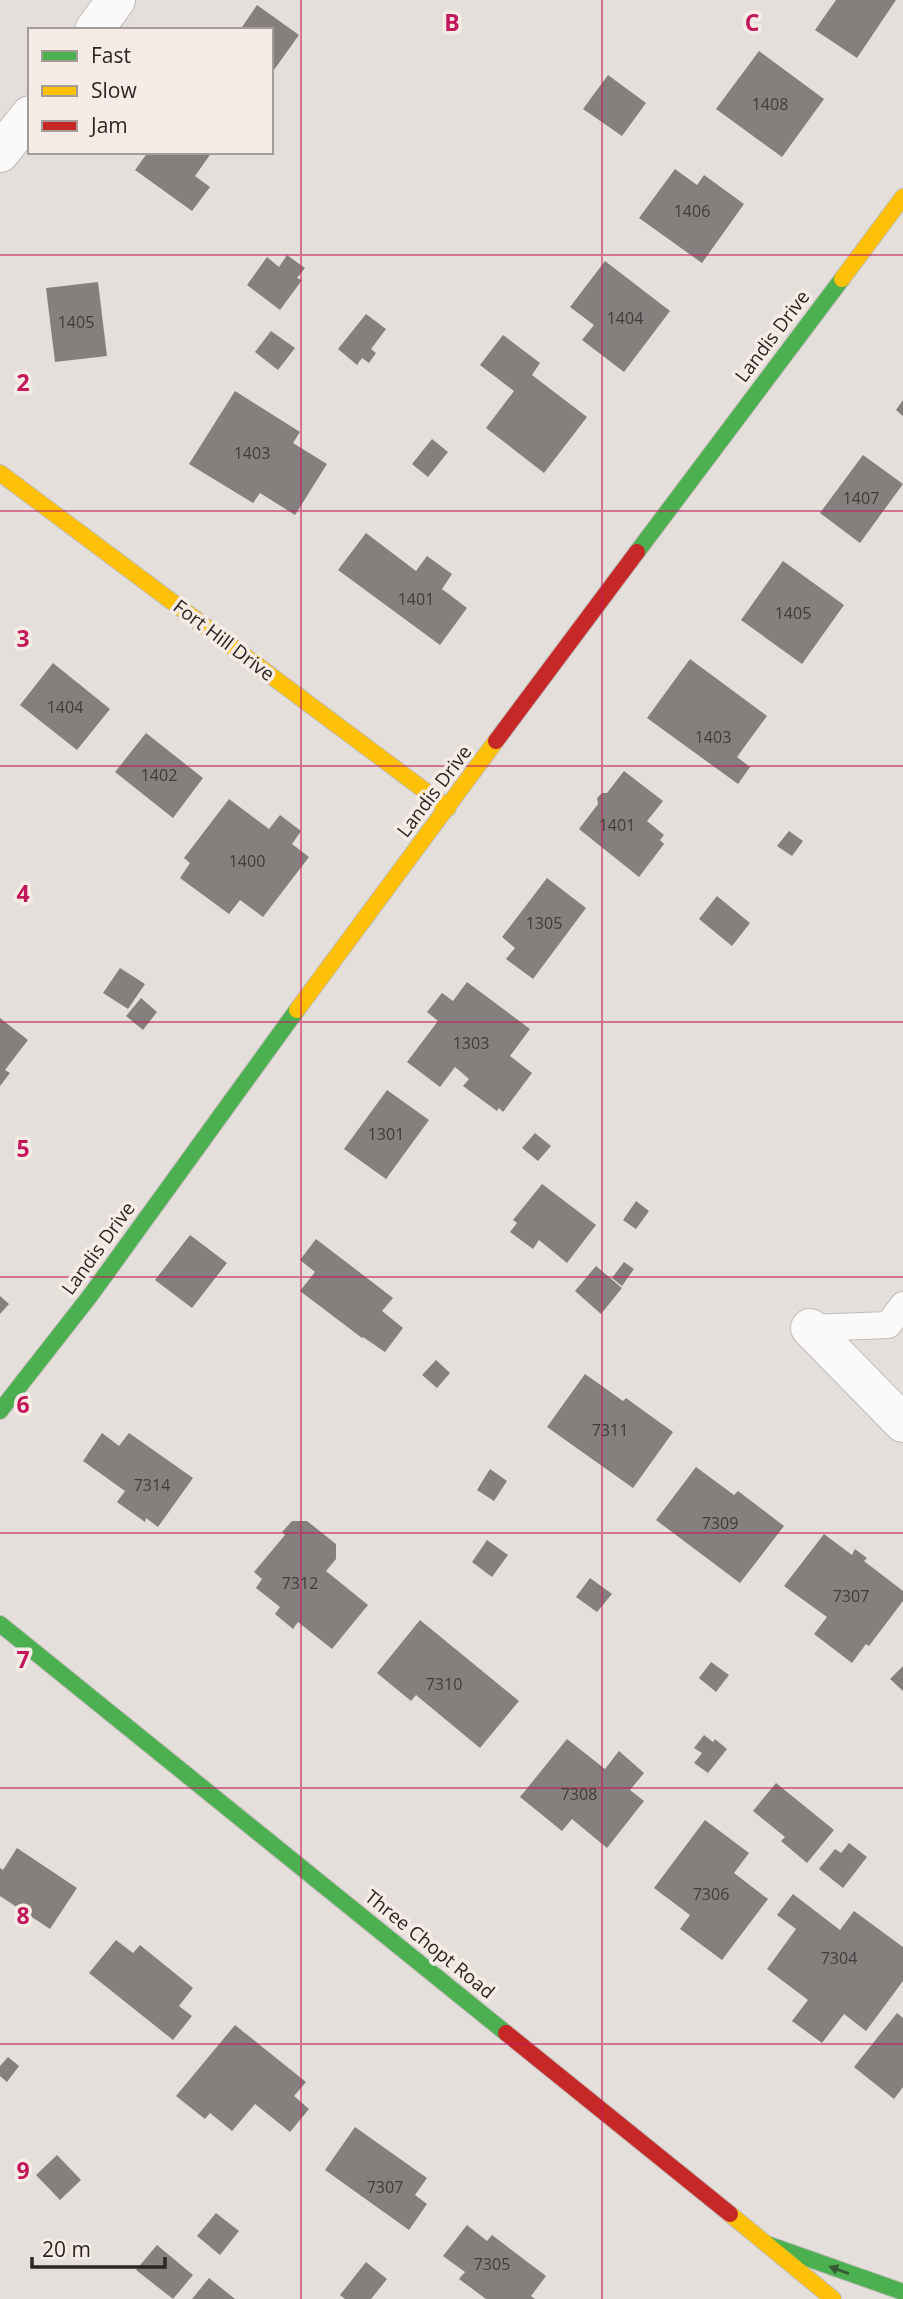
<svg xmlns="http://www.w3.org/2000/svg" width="903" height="2299" font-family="'Open Sans',sans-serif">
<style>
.building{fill:#85807e}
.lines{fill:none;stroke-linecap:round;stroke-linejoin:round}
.lane-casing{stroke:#c1bcb9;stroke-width:28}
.street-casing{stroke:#c1bcb9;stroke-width:40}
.fast-casing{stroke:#c1bcb9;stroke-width:18}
.slow-casing{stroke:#c1bcb9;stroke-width:18}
.jam-casing{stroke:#c1bcb9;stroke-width:18}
.lane{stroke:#fbfafa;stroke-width:26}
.street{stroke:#fbfafa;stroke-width:38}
.fast{stroke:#4caf50;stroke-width:16}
.slow{stroke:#ffc107;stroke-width:16}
.jam{stroke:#c62828;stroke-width:16}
.oneway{fill:#385d36}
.grid{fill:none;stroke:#c2185b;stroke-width:2;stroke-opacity:0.55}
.labels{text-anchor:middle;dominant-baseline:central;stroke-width:7;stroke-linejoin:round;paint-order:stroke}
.number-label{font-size:16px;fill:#413c3a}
.street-label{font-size:19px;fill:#2a2624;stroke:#f6ebe5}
.grid-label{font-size:23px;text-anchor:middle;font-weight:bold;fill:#c2185b;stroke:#f6ebe5;stroke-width:7;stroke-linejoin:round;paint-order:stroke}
</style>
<rect width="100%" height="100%" fill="#e5dfdc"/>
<path class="building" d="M836,0H896L857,58L815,30Z
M257,5L299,35L271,74V30H240Z
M759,51L824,99L782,157L716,109Z
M608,75L646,103L622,136L583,109Z
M148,152H212L195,176L210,187L192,211L135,170Z
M675,169L697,185L704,175L744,204L702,263L639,218Z
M287,255L305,268L297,278L302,280L280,310L247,285L267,257L279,267Z
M605,261L670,311L624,372L582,340L594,325L570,307Z
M98,282L107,356L55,362L46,288Z
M366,314L386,329L371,349L376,353L369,363L362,358L357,365L338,349Z
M271,331L295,348L278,370L255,352Z
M503,335L540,363L532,375L587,417L544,473L486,428L514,391L480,365Z
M235,391L300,432L293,443L327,464L295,515L260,493L253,503L189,464Z
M903,400V416L896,410Z
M432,439L448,452L428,477L412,464Z
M863,455L903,484L860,543L820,513Z
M366,533L416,571L427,556L452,574L442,589L467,608L440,645L338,570Z
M783,561L844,605L802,664L741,620Z
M690,659L767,716L737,757L750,767L738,784L647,718Z
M53,663L110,709L77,750L20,705Z
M146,733L203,778L173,818L115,772Z
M624,771L663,801L647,821L664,835L660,840L664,844L639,877L579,829L598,804L597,798L602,793H607Z
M229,799L269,829L280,815L301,831L292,844L309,857L263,917L240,900L229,914L180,878L190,863L184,858Z
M789,831L803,841L792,856L777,846Z
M547,878L586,908L533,979L506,959L515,948L502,937Z
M717,896L750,923L732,946L699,919Z
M120,968L145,984L128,1009L103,993Z
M467,982L530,1029L510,1056L532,1073L503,1112L499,1108L497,1111L463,1086L469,1079L455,1067L440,1087L407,1062L438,1021L427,1012L442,993L453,1001Z
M141,998L157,1012L143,1030L126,1016Z
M0,1018L28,1040L5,1070L10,1073L0,1086Z
M387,1090L429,1120L386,1179L344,1149Z
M535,1133L551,1146L538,1161L522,1148Z
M542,1184L596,1225L567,1263L539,1240L533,1249L510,1232L517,1223L513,1220Z
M636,1201L649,1211L636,1229L623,1220Z
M190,1235L227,1263L192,1308L155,1280Z
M316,1239L393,1298L382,1311L403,1328L385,1352L363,1337L362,1338L300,1291L315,1272L300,1260Z
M624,1262L634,1269L622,1286L612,1278Z
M596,1266L622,1288L601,1314L575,1291Z
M0,1296L9,1304L0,1314Z
M436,1360L450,1373L437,1388L422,1375Z
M585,1374L623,1401L626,1398L673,1432L633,1488L547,1427Z
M102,1433L119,1446L129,1433L193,1478L158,1527L146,1518L145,1522L117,1502L125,1491L83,1461Z
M696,1467L734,1495L738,1491L784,1526L740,1583L656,1520Z
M490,1469L507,1481L494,1501L477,1490Z
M292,1521H307L336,1544V1559L326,1571L368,1605L332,1649L298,1622L293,1629L275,1614L280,1607L256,1588L262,1579L254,1572L285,1535L282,1532Z
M824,1534L852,1555L855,1549L867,1558L864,1561L903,1591V1601L869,1646L866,1644L852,1663L814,1634L827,1617L784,1586Z
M487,1540L508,1555L492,1577L472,1562Z
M590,1578L612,1594L597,1612L576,1597Z
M420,1620L519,1701L480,1748L416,1695L411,1701L377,1673Z
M711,1662L729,1675L716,1692L699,1678Z
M903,1666V1691L890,1679Z
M704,1735L713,1742L715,1739L727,1749L708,1773L694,1763L702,1753L694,1748Z
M567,1739L605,1769L619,1751L644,1773L630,1790L644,1801L607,1848L572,1819L562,1831L520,1797Z
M776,1783L834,1830L807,1863L781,1841L785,1837L753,1811Z
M705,1820L749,1853L734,1873L768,1899L722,1960L680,1929L690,1915L654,1888Z
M849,1843L867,1857L843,1888L819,1869L835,1849L841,1853Z
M17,1848L77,1888L50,1929L0,1896V1868L3,1870Z
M793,1894L840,1930L854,1911L903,1947V1981L866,2031L844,2014L822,2043L792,2021L808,2000L767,1969L796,1929L777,1915Z
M116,1940L133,1953L140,1945L193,1988L179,2006L192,2016L173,2040L89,1973Z
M897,2013L903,2018V2087L894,2099L854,2067Z
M235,2025L306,2082L294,2096L309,2109L290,2132L255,2104L232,2131L210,2113L205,2119L176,2096Z
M8,2057L19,2066L7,2082L0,2076V2066Z
M355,2127L427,2178L415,2195L427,2204L409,2230L325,2170Z
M57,2155L81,2180L60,2200L36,2175Z
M216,2213L239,2231L220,2255L197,2236Z
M467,2225L487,2241L492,2235L546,2276L531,2296L535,2299H486L459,2279L465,2272L443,2256Z
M157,2245L193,2275L173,2299L136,2270Z
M366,2262L387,2279L371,2299H345L340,2295Z
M209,2278L235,2299H192Z"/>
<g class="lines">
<defs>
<path id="lane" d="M810,1328L888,1325L903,1305"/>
<path id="street" d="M94,30L116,0
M0,153L30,115
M810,1328L903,1423"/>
<path id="fast" d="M637,552L842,279
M0,1411L90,1296L297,1010
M0,1624L506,2033
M767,2244L903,2292"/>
<path id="slow" d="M842,279L903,197
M0,473L448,808
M297,1010L496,741
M730,2214L833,2299"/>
<path id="jam" d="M496,741L637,552
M506,2033L730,2214"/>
</defs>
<use href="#lane" class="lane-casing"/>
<use href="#street" class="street-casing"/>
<use href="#fast" class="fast-casing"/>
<use href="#slow" class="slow-casing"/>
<use href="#jam" class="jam-casing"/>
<use href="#lane" class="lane"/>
<use href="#street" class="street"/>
<use href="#fast" class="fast"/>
<use href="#slow" class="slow"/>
<use href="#jam" class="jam"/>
</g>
<defs><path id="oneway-solid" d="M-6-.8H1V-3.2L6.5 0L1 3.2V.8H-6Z" transform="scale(1.75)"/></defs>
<use class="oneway" href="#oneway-solid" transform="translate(839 2270) rotate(-160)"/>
<path class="grid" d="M301,0V2299M602,0V2299M0,255H903M0,511H903M0,766H903M0,1022H903M0,1277H903M0,1533H903M0,1788H903M0,2044H903"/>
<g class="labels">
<g class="number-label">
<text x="770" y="104">1408</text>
<text x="692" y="211">1406</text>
<text x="625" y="318">1404</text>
<text x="76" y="322">1405</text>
<text x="252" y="453">1403</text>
<text x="861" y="498">1407</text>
<text x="416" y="599">1401</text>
<text x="793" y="613">1405</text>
<text x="65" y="707">1404</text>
<text x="713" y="737">1403</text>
<text x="159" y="775">1402</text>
<text x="617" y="825">1401</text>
<text x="247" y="861">1400</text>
<text x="544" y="923">1305</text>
<text x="471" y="1043">1303</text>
<text x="386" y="1134">1301</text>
<text x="610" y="1430">7311</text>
<text x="152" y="1485">7314</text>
<text x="720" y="1523">7309</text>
<text x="300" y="1583">7312</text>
<text x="851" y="1596">7307</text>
<text x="444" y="1684">7310</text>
<text x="579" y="1794">7308</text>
<text x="711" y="1894">7306</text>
<text x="839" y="1958">7304</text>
<text x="385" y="2187">7307</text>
<text x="492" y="2264">7305</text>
</g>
<g class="street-label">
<text transform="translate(772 336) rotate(-53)">Landis Drive</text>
<text transform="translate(224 640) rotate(37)">Fort Hill Drive</text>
<text transform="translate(434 791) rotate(-53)">Landis Drive</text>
<text transform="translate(98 1248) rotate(-54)">Landis Drive</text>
<text transform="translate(430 1944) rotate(39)">Three Chopt Road</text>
</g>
</g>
<g class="grid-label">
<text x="452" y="31">B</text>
<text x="752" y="31">C</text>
<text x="23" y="391">2</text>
<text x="23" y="647">3</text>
<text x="23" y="902">4</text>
<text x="23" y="1157">5</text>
<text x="23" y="1413">6</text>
<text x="23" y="1668">7</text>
<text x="23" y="1924">8</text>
<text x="23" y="2179">9</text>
</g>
<rect x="28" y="28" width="245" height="126" fill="#f6ebe5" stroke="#a49c98" stroke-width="2"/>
<rect x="42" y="51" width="35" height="10" fill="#4caf50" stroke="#a49c98" stroke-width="2"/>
<text x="91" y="63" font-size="21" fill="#2a2624">Fast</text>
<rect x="42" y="86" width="35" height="10" fill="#ffc107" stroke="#a49c98" stroke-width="2"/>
<text x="91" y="98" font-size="21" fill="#2a2624">Slow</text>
<rect x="42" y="121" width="35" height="10" fill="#c62828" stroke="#a49c98" stroke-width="2"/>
<text x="91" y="133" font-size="21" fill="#2a2624">Jam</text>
<path d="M32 2257v10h133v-10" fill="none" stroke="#2a2624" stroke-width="3.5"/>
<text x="42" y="2257" font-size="21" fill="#2a2624" stroke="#f6ebe5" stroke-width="5" paint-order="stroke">20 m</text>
</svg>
